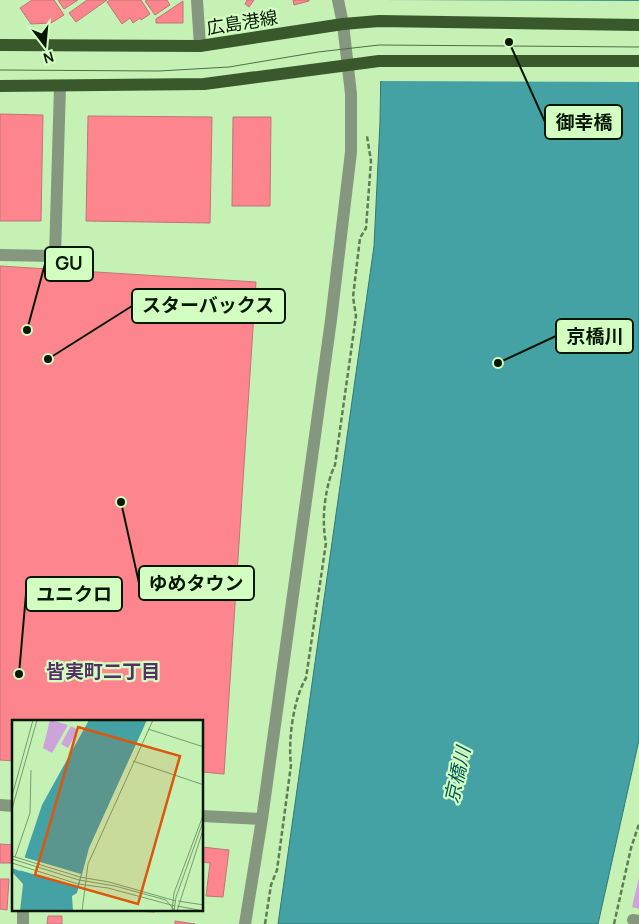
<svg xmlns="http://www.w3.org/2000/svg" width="639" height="924" font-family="Manrope,'Noto Sans JP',sans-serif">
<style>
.green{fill:#cca3da}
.water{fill:#44a2a4;stroke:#327874}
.pier{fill:#c5f2b4}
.building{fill:#fd858d;stroke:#bf7578}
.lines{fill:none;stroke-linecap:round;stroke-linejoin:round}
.path{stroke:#5f7c55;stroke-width:2.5;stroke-dasharray:5 2.5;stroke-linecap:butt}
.minor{stroke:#85977e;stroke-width:12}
.major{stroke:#39592c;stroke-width:12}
.tram{stroke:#516c47;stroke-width:1}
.labels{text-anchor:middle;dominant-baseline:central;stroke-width:4.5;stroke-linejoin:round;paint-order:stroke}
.street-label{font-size:18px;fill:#071703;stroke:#d2ffc1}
.neighbourhood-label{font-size:19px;font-weight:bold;fill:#572f65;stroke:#d2ffc1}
.water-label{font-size:19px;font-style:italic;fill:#05595b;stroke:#d2ffc1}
.inset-road{fill:none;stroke:#799a6d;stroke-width:1}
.view{fill:#dd560c;fill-opacity:0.15;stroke:#dd560c;stroke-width:2.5}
.inset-edge{fill:none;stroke:#071703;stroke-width:2.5}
.leader{fill:none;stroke:#071703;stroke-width:2}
.callout-dot{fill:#071703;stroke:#d2ffc1;stroke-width:2}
.callout{fill:#d2ffc1;stroke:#071703;stroke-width:2}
.callout-label{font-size:19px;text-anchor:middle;font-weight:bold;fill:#071703}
</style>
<rect width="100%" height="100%" fill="#c5f2b4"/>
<path class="green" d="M639,877V909L632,907Z"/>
<path class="water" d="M382,0H639V740L598,924H278L374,246L380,122Z"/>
<path class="pier" d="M379,0L639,1V82L378,81Z"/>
<path class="building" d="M32,0H54L64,15L51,23L31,24L20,8Z
M58,0H78L64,9Z
M87,0H107L76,22L69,13Z
M110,0H141L150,14L141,20L140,18L133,23L130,18L122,24L107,2Z
M147,0H167L170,5L155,15L145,1Z
M247,0H254L249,7L245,4Z
M293,0H309V1L294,5Z
M183,1V23H156V19Z
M0,114L43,115L41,221H0Z
M88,116L212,117L210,223L86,221Z
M233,117H271L270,206H232Z
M0,266L256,282L224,774L202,772V722H14V761L0,760Z
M0,844L14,845V863H0Z
M202,847L229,850L223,897L206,896L210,863L202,862Z
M0,879H9L7,910L0,909Z
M115,910H155V912Z
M48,916H62V924H47Z
M175,921L195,924H175Z"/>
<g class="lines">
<path class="path" d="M265,924L271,885L277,870L291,765C288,741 293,700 306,678L326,543C321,520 325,486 335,465L356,316L353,297L360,238L366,228L371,161L367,136
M614,924L631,848L639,824"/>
<path class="minor" d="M197,0L200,46
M0,255L55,256L60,86
M0,805L14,806
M202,816L262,819
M633,920L639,921
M23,924V910
M245,924L262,819L331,320L351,152V94L343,24L338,0"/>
<path class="major" d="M0,45L200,46L343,24L379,21L639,25
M0,86L204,84L379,61H639"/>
<path class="tram" d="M0,70L159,71L229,67L318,52L379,45L639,47"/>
</g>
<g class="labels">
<g class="street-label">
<text transform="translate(242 22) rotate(-9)">広島港線</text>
</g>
<g class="neighbourhood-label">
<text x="103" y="671">皆実町二丁目</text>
</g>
<g class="water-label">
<text transform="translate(457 775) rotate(-77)">京橋川</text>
</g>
</g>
<g transform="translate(12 720)">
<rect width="191" height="191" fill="#c5f2b4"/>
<path d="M38,0L56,5L40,33L31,28ZM59,6L66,10L56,28L49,24Z" fill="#cca3da"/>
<path d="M77,0H135L77,128L65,173L60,176L61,191H8L11,164L0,152V148L8,151L30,85Z" fill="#44a2a4"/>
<path d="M11,137L69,154L65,167L7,150Z" fill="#c5f2b4"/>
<path class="inset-road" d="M136,9L192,27M121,41L192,65M0,76L21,0M0,89L25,0M0,136L68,157L97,162L164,181M3,137L18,93L19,50M0,139L67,160L103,166L154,180L163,191M0,143L66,164L96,168L163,186M166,181L192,185M165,186L192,191M70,191L76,144L141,0M160,191L162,173L192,93M162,191L164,177L192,99M165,191L192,107"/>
<path class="view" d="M66,7L168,36L126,184L23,155Z"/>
<rect width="191" height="191" class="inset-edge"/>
</g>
<path class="leader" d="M509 42L545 122M27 330L45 264M48 359L132 306M498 363L556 336M121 502L139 583M19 674L26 594"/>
<g class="callout-dot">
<circle cx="509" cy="42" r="5"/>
<circle cx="27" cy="330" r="5"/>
<circle cx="48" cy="359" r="5"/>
<circle cx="498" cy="363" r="5"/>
<circle cx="121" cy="502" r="5"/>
<circle cx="19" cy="674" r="5"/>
</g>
<g class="callout">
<rect x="545" y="105" width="77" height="34" rx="5"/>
<rect x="45" y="247" width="48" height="34" rx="5"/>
<rect x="132" y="289" width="153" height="34" rx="5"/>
<rect x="556" y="319" width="77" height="34" rx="5"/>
<rect x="139" y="566" width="115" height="34" rx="5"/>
<rect x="26" y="577" width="96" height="34" rx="5"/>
</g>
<g class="callout-label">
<text x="584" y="129">御幸橋</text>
<text x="69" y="270">GU</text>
<text x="208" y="312">スターバックス</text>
<text x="595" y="343">京橋川</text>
<text x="196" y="590">ゆめタウン</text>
<text x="74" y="601">ユニクロ</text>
</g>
<g transform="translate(45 45) rotate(164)" stroke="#d2ffc1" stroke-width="4" paint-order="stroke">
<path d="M0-4L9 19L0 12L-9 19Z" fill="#071703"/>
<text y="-8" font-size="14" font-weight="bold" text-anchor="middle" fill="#071703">N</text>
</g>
</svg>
